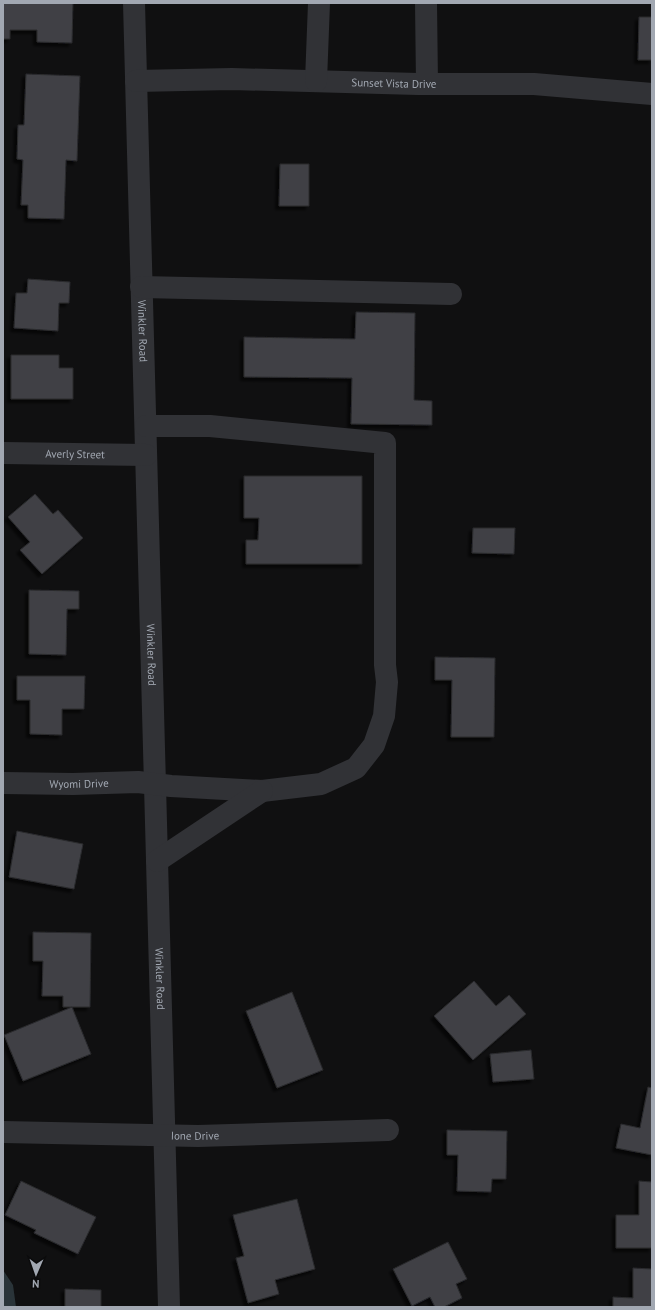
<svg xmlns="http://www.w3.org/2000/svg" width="655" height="1310" font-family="'PT Sans',sans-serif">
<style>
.water{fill:#2a3439}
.building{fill:#3f4044;stroke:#2a2a2d;filter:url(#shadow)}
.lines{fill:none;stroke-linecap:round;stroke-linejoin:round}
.minor{stroke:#313236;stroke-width:22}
.labels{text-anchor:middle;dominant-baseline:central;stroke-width:4;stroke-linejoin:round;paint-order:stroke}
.street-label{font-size:11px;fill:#a2a8b2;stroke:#0b0b0c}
</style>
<defs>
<filter id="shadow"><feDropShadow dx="-3.5" dy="3.5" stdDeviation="1" flood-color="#0009"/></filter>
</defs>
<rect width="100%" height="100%" fill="#101011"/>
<path class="water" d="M3,1270L13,1285L16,1307H3Z"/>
<path class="building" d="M3,3H73L72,43L37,42V30H10V39H3Z
M639,17H652V60H638Z
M26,74L80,76L77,161L66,160L64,219L28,218V205H21L23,160L17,159L18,125H24Z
M280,164H309V206H279Z
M28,279L70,282L69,303H59L58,331L14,328L16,293H27Z
M356,312L415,313L414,400L432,401V425L351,424L352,378L244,377V337L355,339Z
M11,355H59V368H73V399H11Z
M244,476H362V564H246V540H258L259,518H244Z
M35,494L53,514L58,510L83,538L42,574L20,550L30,542L8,517Z
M473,528H515L514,554L472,553Z
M29,590L79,591V609H67L66,655L29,654Z
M435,657L495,658L494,737H451L452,680H435Z
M17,676H85L84,709H62V735L30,734V700H17Z
M17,831L83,844L74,889L9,877Z
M33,932L91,933L90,1007H63V996H42L43,961H33Z
M474,981L496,1006L509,995L526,1014L473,1060L434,1016Z
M292,992L323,1070L277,1088L246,1011Z
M72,1007L91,1054L23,1081L4,1035Z
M531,1050L534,1079L493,1082L490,1054Z
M648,1087L652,1088V1155L616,1148L621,1124L640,1128Z
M447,1130L507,1131L506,1179H492L491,1192L457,1191L458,1155H447Z
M21,1181L96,1217L78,1254L34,1233L36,1230L5,1215Z
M639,1181L652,1182V1248H616V1215H639Z
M297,1199L315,1269L275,1280L279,1294L248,1303L236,1258L244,1256L233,1215Z
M448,1242L467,1279L456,1284L462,1298L444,1307H435L430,1297L412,1306L393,1269Z
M633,1268L652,1269V1307H613V1297L633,1298Z
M65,1289L101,1290V1307H65Z"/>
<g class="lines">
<g class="minor">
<path id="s1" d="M134,3L169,1307"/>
<path d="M426,3L427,84"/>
<path id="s2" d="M136,81L232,79L418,84H534L652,94"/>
<path d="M316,81L319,3"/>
<path d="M141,287L451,294"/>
<path id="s3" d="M3,453L146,455"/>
<path id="s4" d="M3,783L73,784L138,782L171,786L262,791L321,784L356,768L374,745L384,716L387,682L385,665V443L210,426H146"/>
<path d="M157,861L262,791"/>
<path id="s5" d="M3,1132L198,1136L388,1130"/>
</g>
</g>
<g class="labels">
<g class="street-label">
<text stroke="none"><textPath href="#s2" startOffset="258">Sunset Vista Drive</textPath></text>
<text stroke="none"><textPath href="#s1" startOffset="328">Winkler Road</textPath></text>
<text stroke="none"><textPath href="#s3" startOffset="72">Averly Street</textPath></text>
<text stroke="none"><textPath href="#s1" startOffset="652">Winkler Road</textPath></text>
<text stroke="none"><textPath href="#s4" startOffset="76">Wyomi Drive</textPath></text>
<text stroke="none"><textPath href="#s1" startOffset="976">Winkler Road</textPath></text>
<text stroke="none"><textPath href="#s5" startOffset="192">Ione Drive</textPath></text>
</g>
</g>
<rect width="655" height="1310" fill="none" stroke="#a2a8b2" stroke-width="8"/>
<g transform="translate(36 1274) rotate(182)" stroke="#0b0b0c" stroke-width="3" paint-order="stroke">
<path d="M0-3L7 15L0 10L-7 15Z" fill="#a2a8b2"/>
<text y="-6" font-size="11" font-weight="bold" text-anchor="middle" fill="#a2a8b2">N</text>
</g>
</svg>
